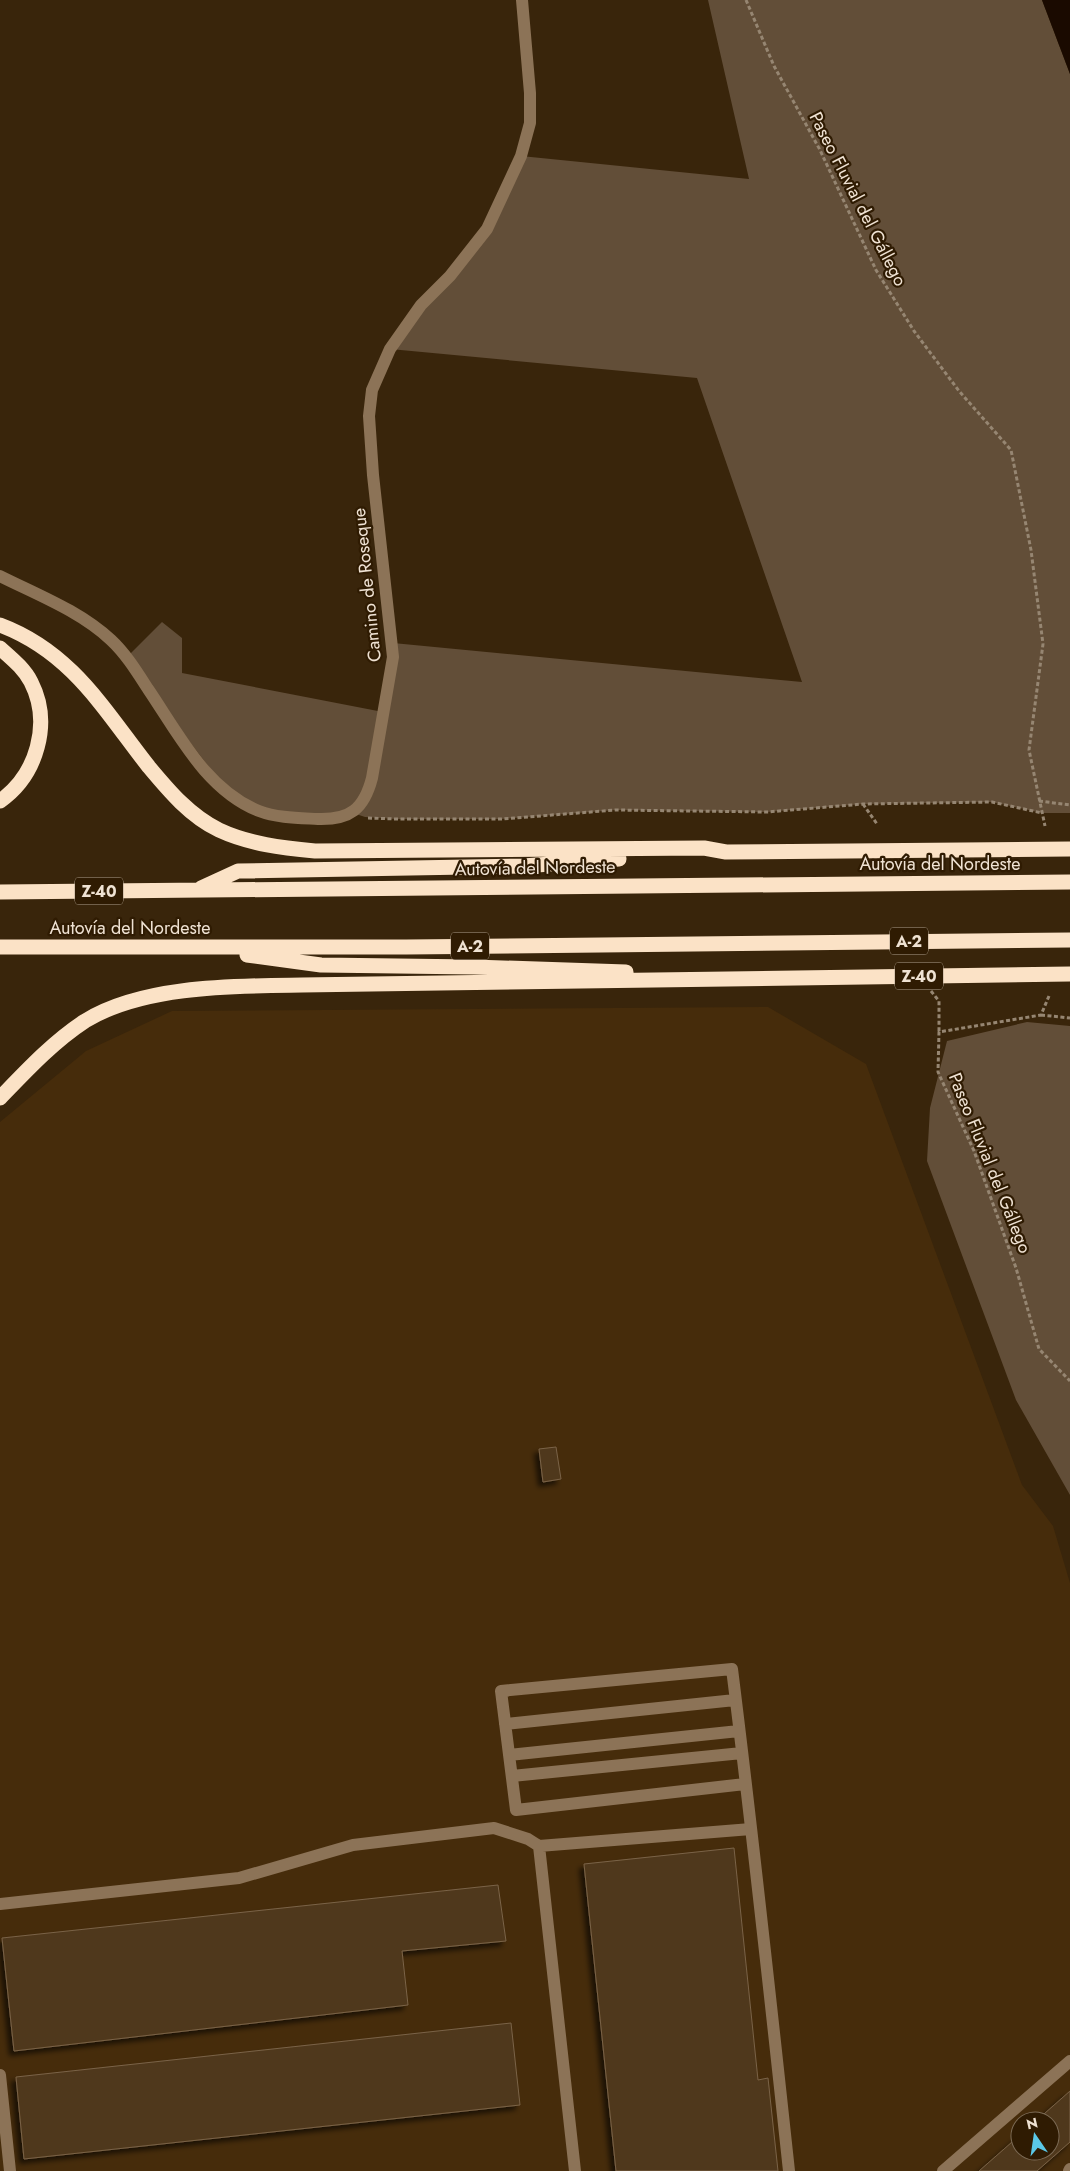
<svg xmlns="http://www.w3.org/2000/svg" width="1070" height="2171" font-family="Jost,sans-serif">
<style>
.built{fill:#462c0b;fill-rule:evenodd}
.green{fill:#624e38}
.water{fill:#1a0a00}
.building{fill:#50381b;stroke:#7a6348;filter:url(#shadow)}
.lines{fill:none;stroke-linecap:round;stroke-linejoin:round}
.path{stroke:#968672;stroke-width:3;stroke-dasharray:4 2.5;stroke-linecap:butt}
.minor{stroke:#8c7357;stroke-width:12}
.highway{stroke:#fbe2c6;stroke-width:15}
.labels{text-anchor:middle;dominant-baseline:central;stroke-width:4.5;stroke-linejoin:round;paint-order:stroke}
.shield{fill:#2f1b02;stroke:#b5a694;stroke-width:1}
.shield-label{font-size:16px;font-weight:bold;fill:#efe2d3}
.street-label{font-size:18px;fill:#efe2d3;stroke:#2f1b02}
</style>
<defs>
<filter id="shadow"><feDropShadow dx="-4.5" dy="4.5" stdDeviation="2.5" flood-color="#0009"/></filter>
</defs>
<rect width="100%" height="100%" fill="#39250b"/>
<path class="built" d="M768,1007L866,1064L1022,1485L1053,1526L1070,1583V2171H0V1122L86,1051L172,1011ZM1020,2121H1050V2151H1020Z"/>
<path class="green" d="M708,0H1042L1070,74V813H1042L992,802L863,804L767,812L616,810L501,819H396L365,817L353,813L273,814L228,792L126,658L162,622L182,638V673L383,712L393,643L802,682L697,378L390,349L487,229L521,156L749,179Z
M1027,1022L1070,1026V1495L1016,1400L927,1161L930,1108L947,1041Z"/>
<path class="water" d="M1042,0H1070V74Z"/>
<path class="building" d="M556,1447L561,1479L543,1482L539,1449Z
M734,1848L758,2080L768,2078L778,2171H616L584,1864Z
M498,1885L506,1941L402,1951L408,2005L14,2051L2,1938Z
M511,2023L520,2105L24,2159L16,2077Z
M1070,2091V2142L1037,2171H979L1020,2135V2151H1050V2121H1036Z"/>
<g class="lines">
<path class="path" d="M746,0L774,66L820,150L876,270L914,331L959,391L1011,450L1031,550L1043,644L1029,750L1045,826
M1039,801L1070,805
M863,804L877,824
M368,818L396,819H501L616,810L767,812L863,804L992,802L1042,813
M931,991L939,1001V1032
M1049,996L1041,1015L939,1032L938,1072L974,1151L1016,1268L1039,1349L1070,1381
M1041,1015L1070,1018"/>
<path class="minor" d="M0,576C38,595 80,611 111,640C126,654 137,672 148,689C178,733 206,790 259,811C277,818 299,818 318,819C350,820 364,809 372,778L393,657L373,475L369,416L372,390L390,349L421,305L450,276L487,229L521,156L530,123V93L522,0
M505,1724L735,1700
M509,1755L739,1731
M512,1776L742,1753
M745,1784L516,1810L501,1691L732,1669C753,1836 771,2004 789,2171
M539,1846L575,2171
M0,1904L239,1878L353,1845L494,1828L528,1839L539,1846L751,1829
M0,2075L10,2171
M943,2171L1070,2061
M1069,2171L1070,2169"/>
<path class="highway" d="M0,625C72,652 104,710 149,767C169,791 190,816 219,830C249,844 282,848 315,851L704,848L726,852L1070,849
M0,648C11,658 24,668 31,682C52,723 37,775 0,801
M201,888L238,871L523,866L619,859
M0,892L1070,882
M0,947H406L1070,940
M247,955L321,965L474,967L626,972
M0,1098C27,1070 53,1042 85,1021C143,985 235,986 302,985L1070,974"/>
</g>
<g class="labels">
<g class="shield">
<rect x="75" y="877.5" width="48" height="27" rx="4"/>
<rect x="890" y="927.5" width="38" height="27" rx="4"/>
<rect x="451" y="932.5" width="38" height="27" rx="4"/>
<rect x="895" y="962.5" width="48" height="27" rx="4"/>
</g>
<g class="shield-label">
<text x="99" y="891">Z-40</text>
<text x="909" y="941">A-2</text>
<text x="470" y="946">A-2</text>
<text x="919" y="976">Z-40</text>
</g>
<g class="street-label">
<text transform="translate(858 199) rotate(63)">Paseo Fluvial del Gállego</text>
<text transform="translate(367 585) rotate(-96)">Camino de Roseque</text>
<text x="940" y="864">Autovía del Nordeste</text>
<text transform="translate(535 868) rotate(-1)">Autovía del Nordeste</text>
<text x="130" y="928">Autovía del Nordeste</text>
<text transform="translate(990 1163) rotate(68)">Paseo Fluvial del Gállego</text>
</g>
</g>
<g transform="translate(1035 2136) rotate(347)"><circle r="24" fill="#2f1b02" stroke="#7c6b56"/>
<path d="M0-4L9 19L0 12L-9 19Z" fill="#5bc8e7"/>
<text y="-8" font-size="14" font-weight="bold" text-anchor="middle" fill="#efe2d3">N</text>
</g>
</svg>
